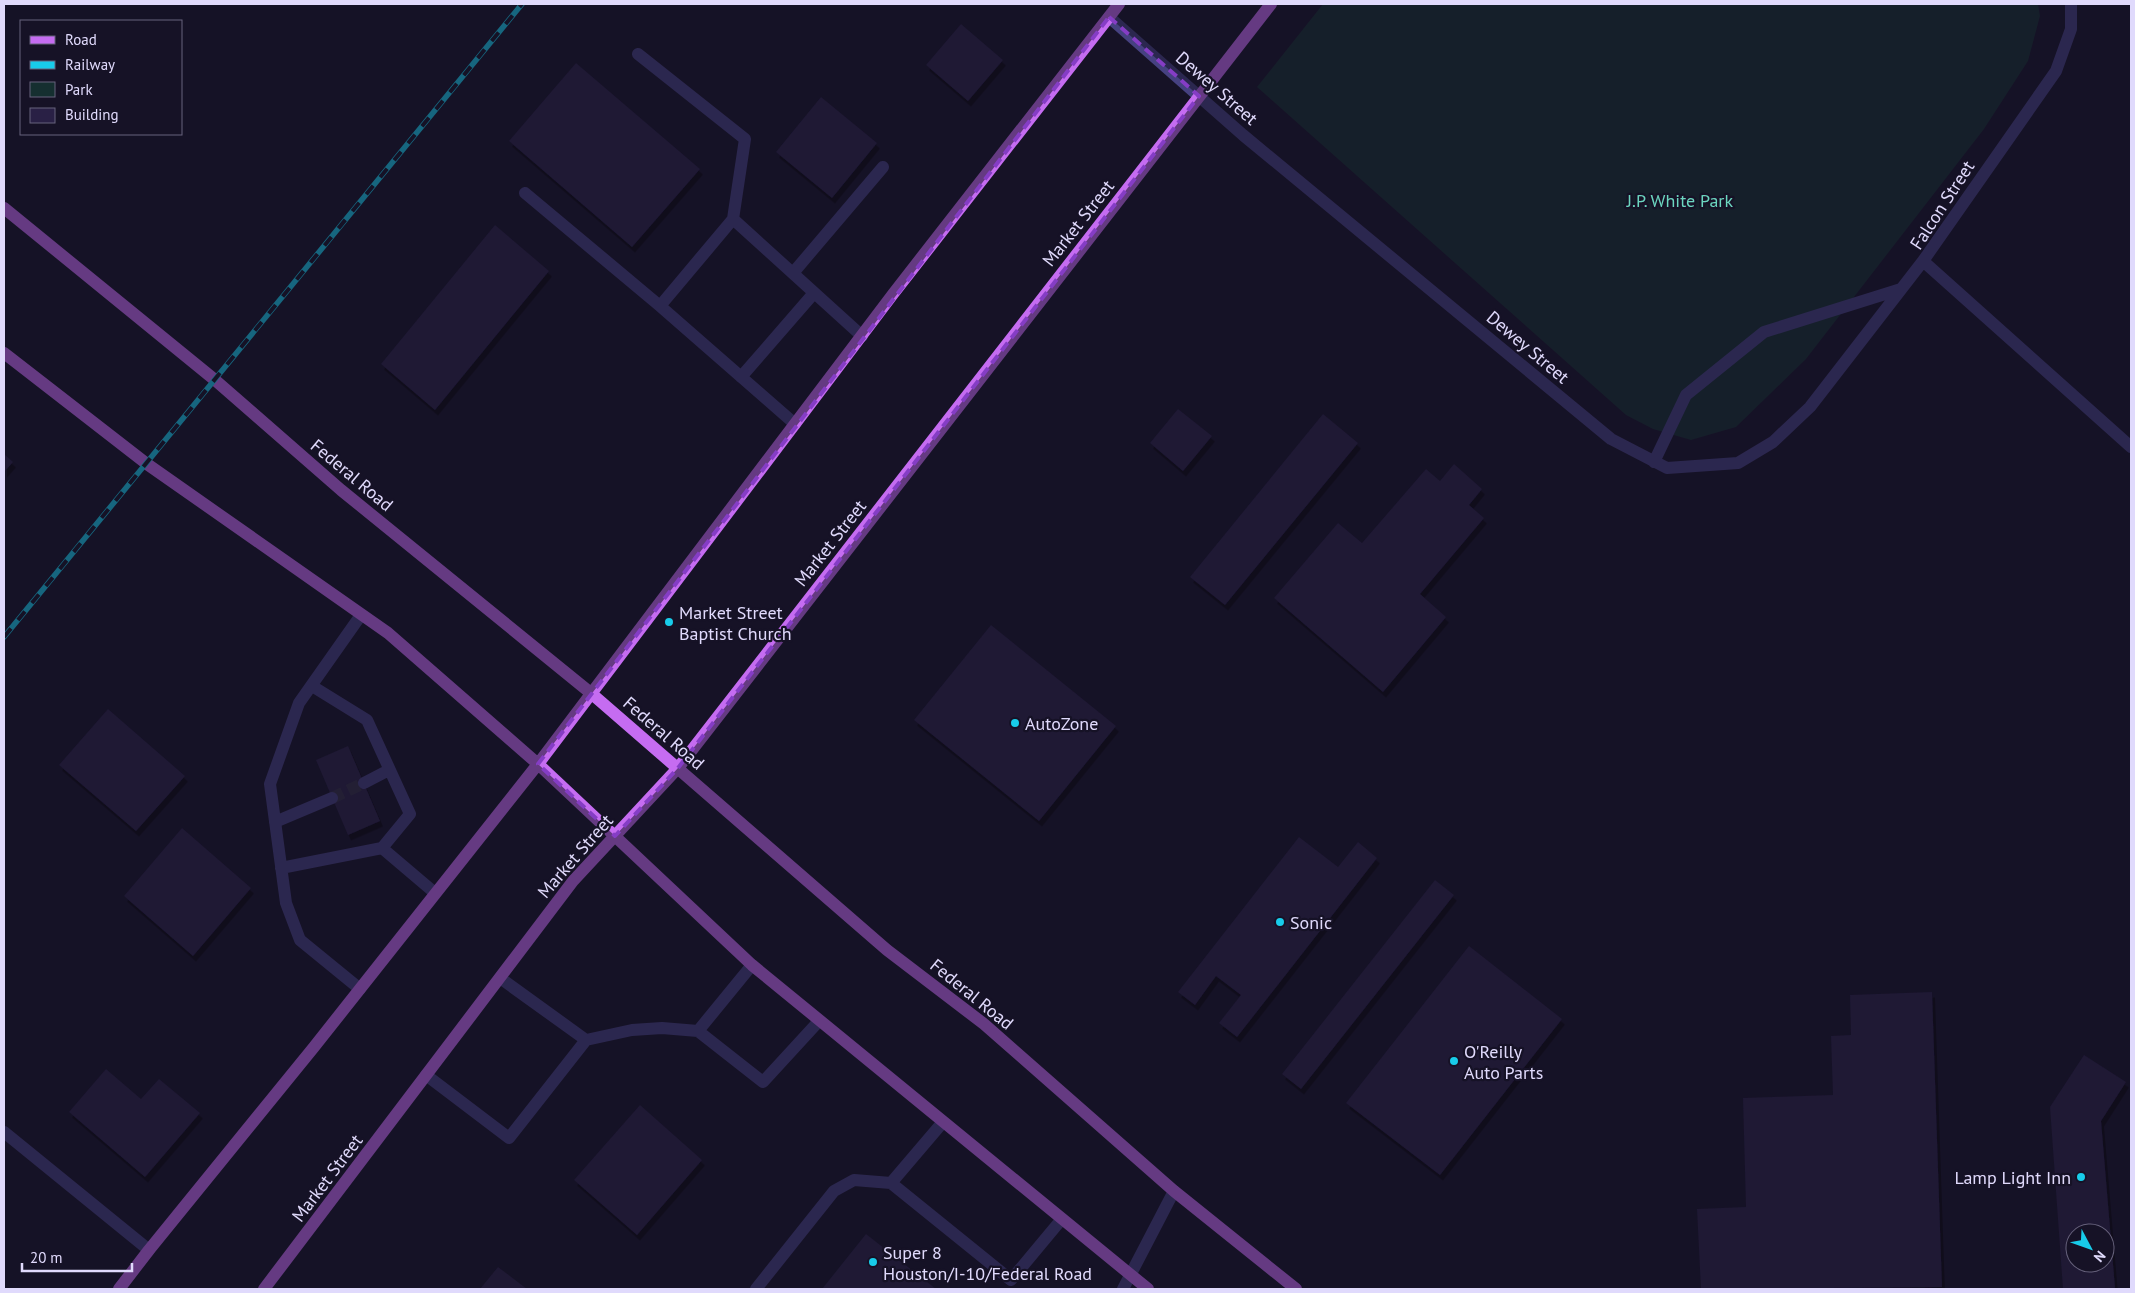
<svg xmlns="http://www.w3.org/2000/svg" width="2135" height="1293" font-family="'PT Sans',sans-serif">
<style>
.green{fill:#152f30}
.building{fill:#292045;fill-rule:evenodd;filter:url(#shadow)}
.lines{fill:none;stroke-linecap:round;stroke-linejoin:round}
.minor-tunnel{stroke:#343046;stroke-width:12;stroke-dasharray:12 6;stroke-linecap:butt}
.minor{stroke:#464181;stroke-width:12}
.major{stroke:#c56cf1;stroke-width:12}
.rail-casing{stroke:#18ccea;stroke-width:5.5}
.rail{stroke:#161226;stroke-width:4;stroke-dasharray:11;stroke-linecap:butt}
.marked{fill:none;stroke:#853dc5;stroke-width:4;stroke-dasharray:10 6;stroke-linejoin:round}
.poi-dot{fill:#18ccea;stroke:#161226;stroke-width:2}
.labels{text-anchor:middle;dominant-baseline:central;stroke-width:4.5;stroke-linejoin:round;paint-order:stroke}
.street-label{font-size:18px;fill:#e0dafc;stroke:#161226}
.park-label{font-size:18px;fill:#6cd6c0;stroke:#161226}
.poi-label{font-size:18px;fill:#e0dafc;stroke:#161226;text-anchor:start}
</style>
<defs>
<filter id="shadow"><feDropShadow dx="3" dy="5.5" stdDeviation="0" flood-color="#0009"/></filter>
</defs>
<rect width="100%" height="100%" fill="#161226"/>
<path class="green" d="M1323,4H2038L2040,16L2028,61L1984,129L1806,359L1736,427L1691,440L1653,429L1626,415L1257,87Z"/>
<path class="building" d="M961,24L1003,60L968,101L926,65Z
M576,63L700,169L632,247L509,141Z
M821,97L877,143L832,198L776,152Z
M495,225L549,271L435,410L381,364Z
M1178,409L1212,436L1183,471L1150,443Z
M1323,414L1358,443L1225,605L1190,577Z
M4,454L13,462L4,472Z
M1454,464L1482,489L1469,505L1484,518L1420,594L1446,617L1383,692L1274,598L1338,523L1362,543L1426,469L1440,481Z
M991,625L1116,726L1039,821L914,720Z
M108,709L185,776L136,831L59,765Z
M348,746L380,821L348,835L316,760Z
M182,828L251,888L193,956L124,896Z
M1299,837L1338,867L1358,842L1377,858L1237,1037L1219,1023L1241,995L1216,976L1195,1005L1178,992Z
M1435,880L1454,895L1301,1089L1282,1074Z
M1469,946L1562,1019L1440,1175L1346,1103Z
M1932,992L1942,1287L1701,1289L1697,1209L1746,1207L1743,1098L1833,1095L1831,1036L1851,1035L1850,995Z
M2084,1055L2126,1082L2101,1121L2115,1288L2063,1289L2050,1107ZM2075,1233H2105V1263H2075Z
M106,1069L141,1099L159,1079L200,1113L145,1177L69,1112Z
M640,1105L702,1160L637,1235L574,1180Z
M866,1234L936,1289H822Z
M498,1267L527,1289H480Z"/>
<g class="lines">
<path class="minor-tunnel" d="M332,798L364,783"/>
<path class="minor" d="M1109,17L1243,135L1611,439L1667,468L1738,463L1773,442L1810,407L1923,261L2056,71L2071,29V4
M638,54L745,139L733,219L862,336
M525,193L660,306L733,219
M1923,261L2131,447
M793,273L883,167
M660,306L795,424
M741,377L814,293
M1654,462L1686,395L1764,332L1901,289
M312,686L367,720L410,814L382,848
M364,783L389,770
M275,822L332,798
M281,868L382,848L435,893
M752,965L698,1031L763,1082L819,1021
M360,989L300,940L286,903L270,784L299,703L361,615
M586,1040L632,1030L662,1028L698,1031
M426,1075L509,1138L586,1040L500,978
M943,1122L891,1183L1011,1280L1061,1220
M4,1132L149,1250
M756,1289L834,1191L854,1180L891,1183
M1123,1289L1174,1191"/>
<path class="major" d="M4,208L215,380L341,490L592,694L887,950L984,1024L1174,1191L1296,1289
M4,353L147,464L388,633L538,764L752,965L1148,1289
M119,1289L149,1250L314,1047L538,764L893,294L1119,4
M264,1289L573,881L678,768L1271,4"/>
<defs>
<path id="rail" d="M4,637L522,4"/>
</defs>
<use href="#rail" class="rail-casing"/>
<use href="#rail" class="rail"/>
</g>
<path d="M0 0H2135V1293H0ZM1109,17L1199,96L678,768L615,836L538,764Z" fill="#161226" fill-opacity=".55" fill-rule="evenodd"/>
<path class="marked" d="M1109,17L1199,96L678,768L615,836L538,764Z"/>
<g class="poi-dot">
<circle cx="669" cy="622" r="5"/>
<circle cx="1015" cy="723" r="5"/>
<circle cx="1280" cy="922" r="5"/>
<circle cx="1454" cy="1061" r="5"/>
<circle cx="2081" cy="1177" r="5"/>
<circle cx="873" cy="1262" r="5"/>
</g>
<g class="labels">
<g class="street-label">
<text transform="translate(1217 88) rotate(41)">Dewey Street</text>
<text transform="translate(1942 205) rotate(-57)">Falcon Street</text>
<text transform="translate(1078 223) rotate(-52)">Market Street</text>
<text transform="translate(1528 347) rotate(40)">Dewey Street</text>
<text transform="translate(352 475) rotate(40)">Federal Road</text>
<text transform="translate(830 543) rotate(-52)">Market Street</text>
<text transform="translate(664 733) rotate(41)">Federal Road</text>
<text transform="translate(575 856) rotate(-49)">Market Street</text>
<text transform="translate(972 994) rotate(39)">Federal Road</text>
<text transform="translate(327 1178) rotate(-53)">Market Street</text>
</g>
<g class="park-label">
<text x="1680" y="200">J.P. White Park</text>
</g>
<g class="poi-label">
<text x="679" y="612">Market Street<tspan x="679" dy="21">Baptist Church</tspan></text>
<text x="1025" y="723">AutoZone</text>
<text x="1290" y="922">Sonic</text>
<text x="1464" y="1051">O'Reilly<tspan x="1464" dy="21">Auto Parts</tspan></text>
<text x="2071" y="1177" text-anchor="end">Lamp Light Inn</text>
<text x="883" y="1252">Super 8<tspan x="883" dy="21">Houston/I-10/Federal Road</tspan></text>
</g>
</g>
<rect width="2135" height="1293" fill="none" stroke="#e0dafc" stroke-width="10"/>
<rect x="20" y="20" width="162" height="115" fill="#161226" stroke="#67627c"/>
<rect x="30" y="36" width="25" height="8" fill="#c56cf1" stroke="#67627c"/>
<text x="65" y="45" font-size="15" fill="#e0dafc">Road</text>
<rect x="30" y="61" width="25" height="8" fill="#18ccea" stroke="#67627c"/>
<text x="65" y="70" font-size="15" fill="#e0dafc">Railway</text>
<rect x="30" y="82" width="25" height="15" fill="#152f30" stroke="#67627c"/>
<text x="65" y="95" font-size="15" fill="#e0dafc">Park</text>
<rect x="30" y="108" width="25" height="15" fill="#292045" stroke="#67627c"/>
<text x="65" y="120" font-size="15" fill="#e0dafc">Building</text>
<g transform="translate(2090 1248) rotate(131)"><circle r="24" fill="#161226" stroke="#67627c"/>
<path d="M0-4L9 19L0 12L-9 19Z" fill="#18ccea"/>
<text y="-8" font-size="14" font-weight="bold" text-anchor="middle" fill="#e0dafc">N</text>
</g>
<path d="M22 1263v8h110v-8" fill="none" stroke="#e0dafc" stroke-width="2.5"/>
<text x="30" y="1263" font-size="15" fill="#e0dafc" stroke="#161226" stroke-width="4" paint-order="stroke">20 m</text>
</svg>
